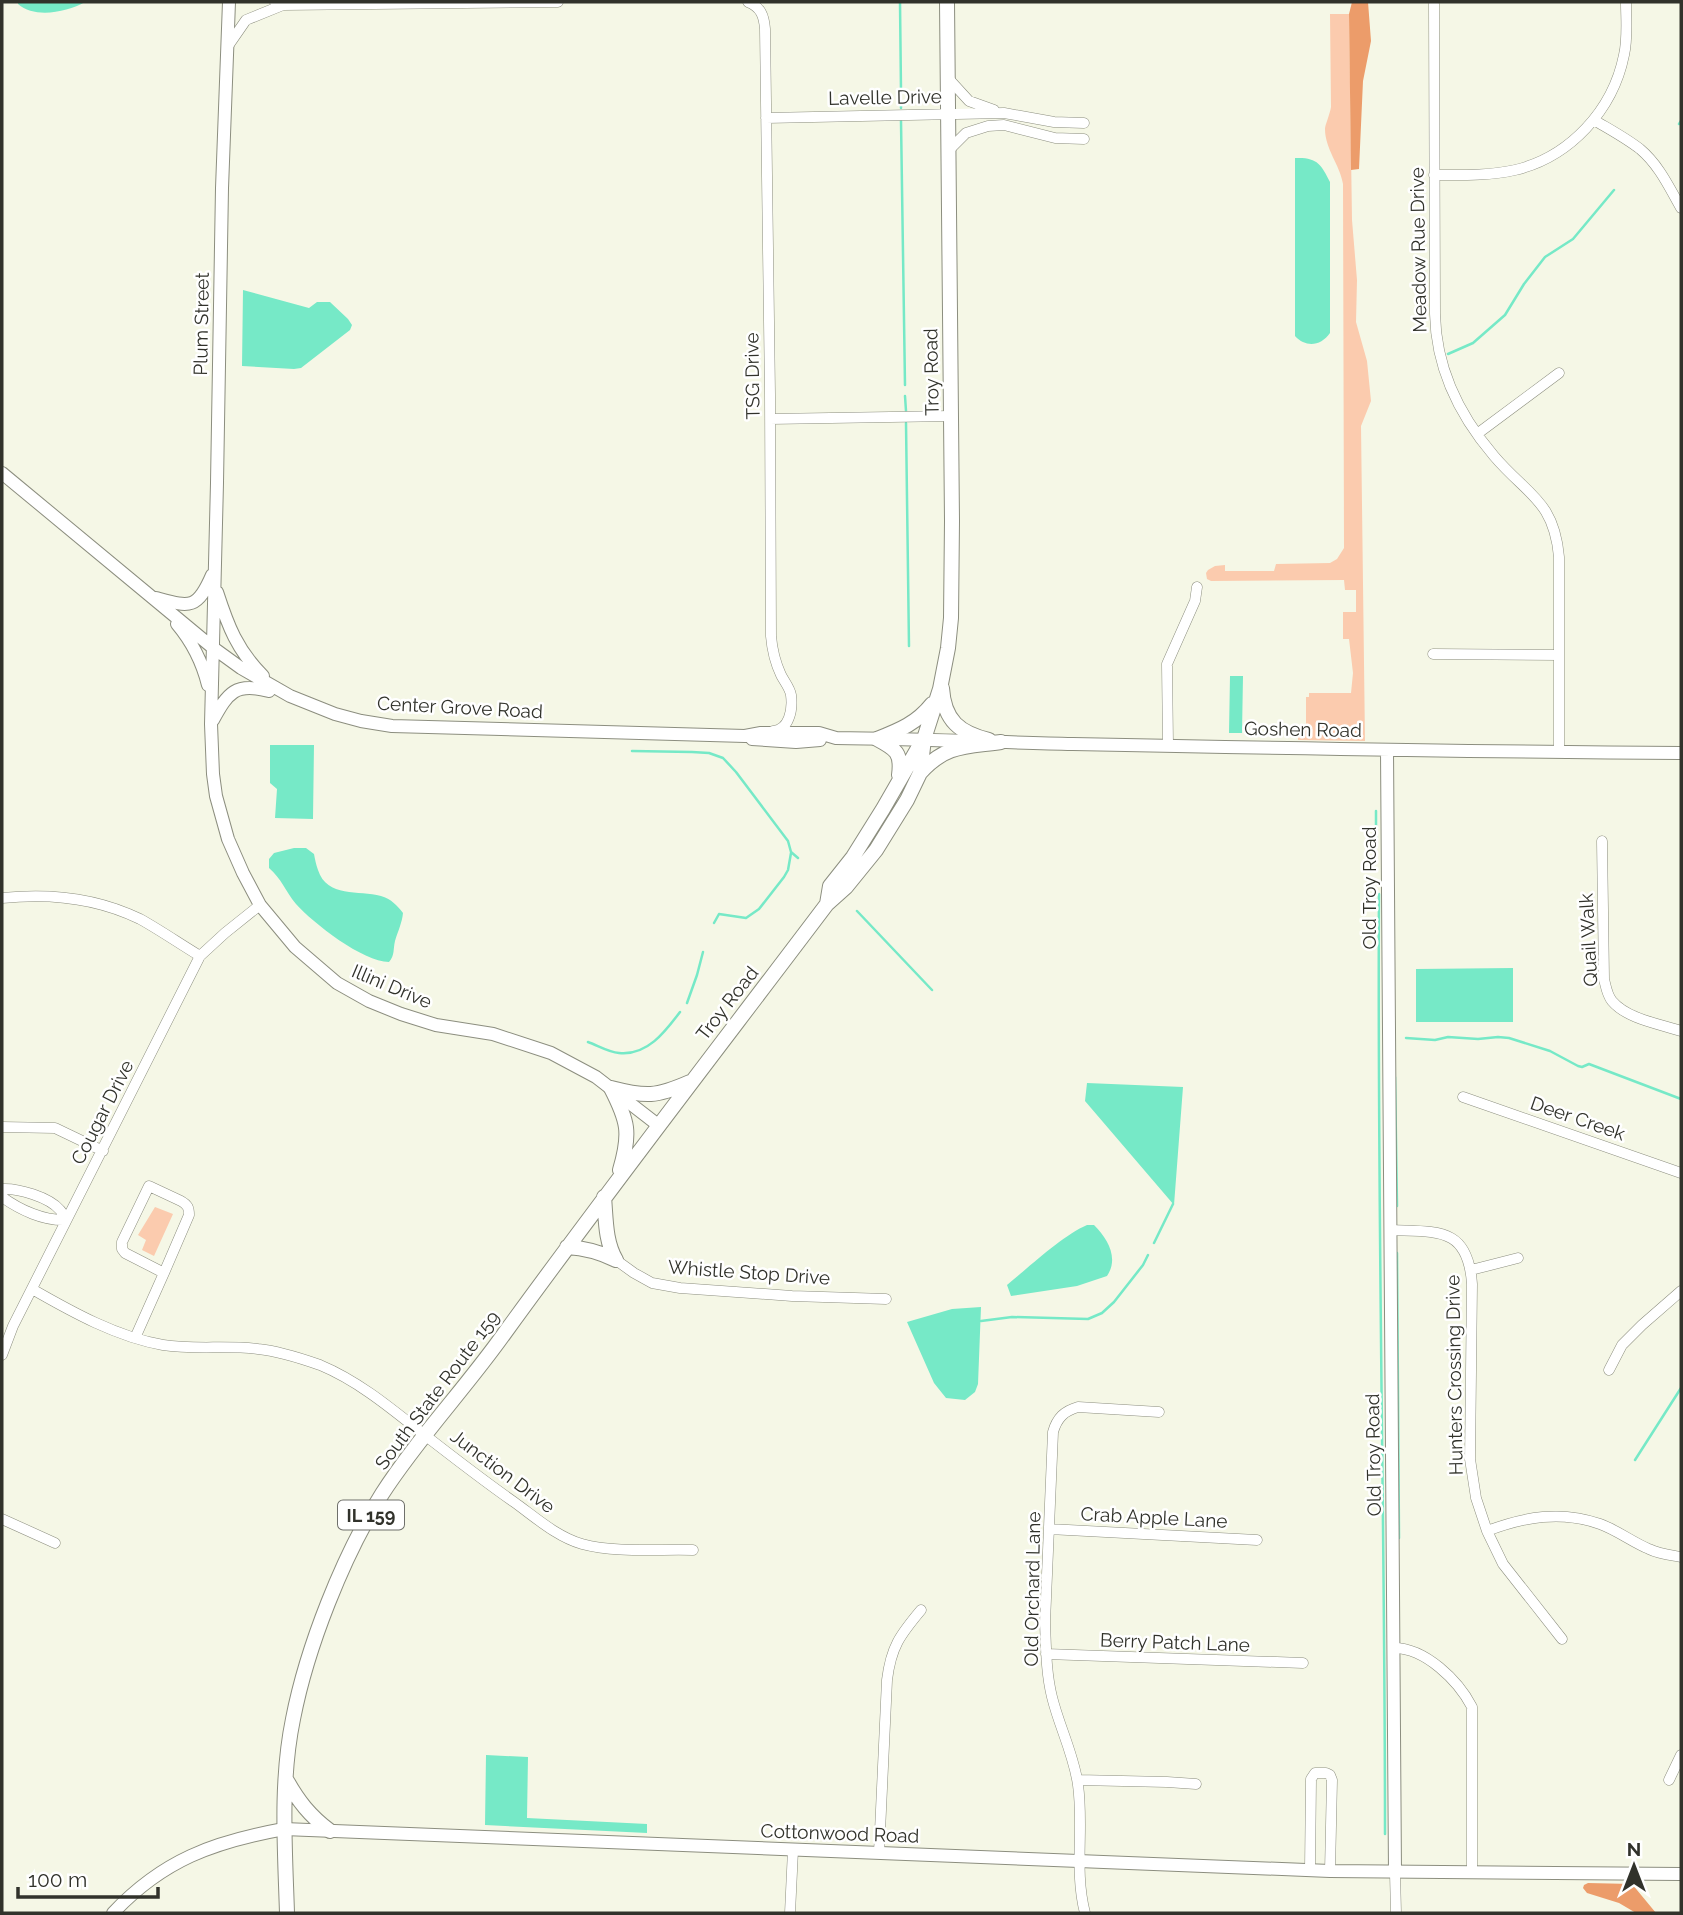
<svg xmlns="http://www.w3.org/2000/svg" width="1683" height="1915" font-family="Raleway,sans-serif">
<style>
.green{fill:#fbcbae}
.forest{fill:#ec9c6a}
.water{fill:#76e9c7}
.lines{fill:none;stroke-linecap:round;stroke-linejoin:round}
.stream{stroke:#76e9c7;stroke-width:2.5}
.street-casing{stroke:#8c8e7f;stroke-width:11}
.secondary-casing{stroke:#8c8e7f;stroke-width:14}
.primary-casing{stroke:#8c8e7f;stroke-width:16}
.street{stroke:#fff;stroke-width:10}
.secondary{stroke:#fff;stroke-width:12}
.primary{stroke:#fff;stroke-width:14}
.labels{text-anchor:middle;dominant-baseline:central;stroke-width:5;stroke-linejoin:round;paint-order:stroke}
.shield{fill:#fff;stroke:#6f706b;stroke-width:2}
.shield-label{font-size:18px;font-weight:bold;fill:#31322b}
.street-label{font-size:19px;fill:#31322b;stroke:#fff}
</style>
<rect width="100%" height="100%" fill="#f5f7e6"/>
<path class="green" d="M1330,14H1349L1352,220L1357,280L1356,322L1367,361L1371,401L1361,426L1365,741L1298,740V731L1306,730V697H1309V693H1351L1353,673L1349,639H1343V612H1356V590H1345L1344,580L1211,581L1207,579L1206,573L1208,570L1215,566L1225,565V571H1274L1276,564L1330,563L1337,559L1344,548L1343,184C1340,165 1325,149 1325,129C1325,125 1330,114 1331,107Z
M155,1207L173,1214L154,1256L142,1250L146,1240L138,1235Z"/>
<path class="forest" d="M1352,2H1368L1371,41L1363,81L1359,169L1351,170L1349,14Z
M1588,1883L1632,1884L1656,1913H1636L1619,1903L1587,1893L1583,1888L1584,1885Z"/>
<path class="water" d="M18,2H85C67,12 35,19 18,4Z
M1295,158C1317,157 1321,164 1330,182V333C1321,346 1306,348 1295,336Z
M243,290L309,308L317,302H330L348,319L352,325L350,330L301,368L294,369L242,366Z
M1230,676H1243L1242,733H1229Z
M270,745H314L313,819L275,818L277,789L270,783Z
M294,848H306L314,854C315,859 316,865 318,870C327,898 359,890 381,896C391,899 397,905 403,913C402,923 398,931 395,941C393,949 395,955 389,962C363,962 313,923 296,904C286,892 281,878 269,868V859L274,853Z
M1513,968V1022H1416V969Z
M1087,1083L1183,1087L1174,1205L1085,1101Z
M1087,1225H1094C1108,1239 1119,1258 1107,1276L1077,1286L1011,1296L1007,1285C1028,1268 1063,1235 1087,1225Z
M981,1307L978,1384L975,1392L965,1400L946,1398L934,1383L907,1322L952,1309Z
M486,1755L528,1757L527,1818L647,1824V1833L485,1825Z"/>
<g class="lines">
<path class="stream" d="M900,2L901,91
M901,102V108
M901,121L905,385
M1679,124L1681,121
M1448,354L1473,343L1505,315L1524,284L1545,257L1573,239L1614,190
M905,396L906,411
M906,423L909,646
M632,751L692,752L709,753L723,758L736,772L788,841L791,852L798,858
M1376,811V845
M1379,894C1377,1207 1385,1520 1385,1834
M857,911L932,990
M714,923L719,914L746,918L759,909L784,877L788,870L791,853
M687,1003L697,975L703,952
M1406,1038L1435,1040L1448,1037L1478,1039L1498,1037L1509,1038L1550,1051L1578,1066L1582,1067L1589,1064L1681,1099
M588,1042C597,1045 608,1052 619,1053C647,1056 665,1032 680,1012
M1395,1077L1397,1206
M1154,1243L1173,1204
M1397,1253L1399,1538
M981,1321L1012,1317L1088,1319L1102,1313L1114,1302L1143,1265L1148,1255
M1635,1460L1681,1388"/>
<defs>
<path id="street" d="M275,2L283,5L558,2
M748,2C761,7 764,16 765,29L770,394L771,636C772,649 775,662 781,675C784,681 790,688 791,695C793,710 789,730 773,731
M1434,4L1435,314C1436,368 1459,415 1494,456C1527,495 1554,500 1559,557V752
M228,46L246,20L283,5
M948,78L969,101L994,110
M766,118L1004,113L1054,122L1084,123
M1594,120C1609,129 1626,138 1640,149C1659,165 1669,187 1681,208
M948,151L966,133L988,126L1004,125L1055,138L1084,139
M1434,175C1461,175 1488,176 1515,170C1570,157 1613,110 1624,55C1628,38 1626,20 1626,2
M770,419L951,416
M1477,434L1559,373
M1433,654L1559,655
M1168,745L1167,664L1195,601L1197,587
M1602,841L1604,979C1606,987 1607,995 1612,1001C1627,1019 1660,1024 1681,1031
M2,898C49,893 97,898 140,919C160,930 180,944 200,956
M1463,1097L1681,1173
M2,1127L55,1128L103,1151
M149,1186L181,1201C188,1205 189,1208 189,1215L164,1273L125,1253L122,1249V1242Z
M2,1189C18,1188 49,1197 60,1210C63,1213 64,1217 66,1220C44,1221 20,1210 2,1197
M1390,1230C1437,1232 1468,1226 1472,1284L1470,1459L1476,1498L1487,1531L1503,1564L1562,1639
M616,1260L634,1273L652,1283L680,1288L792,1296L886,1299
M1471,1270L1518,1258
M32,1289C72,1312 117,1337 163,1345C194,1350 227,1345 258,1349C279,1351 300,1358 320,1365C356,1380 387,1405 417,1429C449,1454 481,1479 514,1502C535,1517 557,1537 582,1544C615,1553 658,1549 693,1550
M135,1338L164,1273
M2,1355L13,1326L200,956L225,933L260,905
M1609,1370L1622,1345L1642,1325L1681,1291
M2,1519L55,1543
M1049,1529L1257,1540
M1487,1531C1524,1517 1561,1510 1600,1524C1617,1530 1632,1542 1649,1549C1659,1554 1670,1555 1681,1557
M1394,1648C1425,1648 1458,1680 1472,1707V1873
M1046,1654L1303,1663
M1078,1780L1167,1782L1196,1784
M1669,1780L1681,1755
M879,1853L887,1680C891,1647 900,1635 921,1610
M1310,1870L1311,1779L1315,1773H1326L1330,1775L1332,1780L1330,1871
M1395,1873L1396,1913
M790,1913L793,1850
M1085,1913C1074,1871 1084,1827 1078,1785C1074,1755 1059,1726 1052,1697C1046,1673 1046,1647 1045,1622L1053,1432C1057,1418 1064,1411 1078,1407L1159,1412"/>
<path id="secondary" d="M229,2L222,188L217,483L211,724L213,774L216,796L228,839L243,873L260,905L295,947L337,983L369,1001L401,1014L436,1025L493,1034L551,1053L596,1077L658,1125
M2,473L212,647L241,668L290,696L335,714L361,721L392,726L745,736L761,733H819L836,738C915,739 994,742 1073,744C1276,748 1479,752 1681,753
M217,592C228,626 237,650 263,676
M156,598C190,607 197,610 212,575
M177,624C193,643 202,661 208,685
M213,720C228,693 235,682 269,691
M752,739L796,742L820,740
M1387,750L1395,1873
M113,1913C163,1860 213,1842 284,1829L1330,1871L1681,1874"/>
<path id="primary" d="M942,688C944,721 960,733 989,740
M877,739C900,730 917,723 932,704
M877,739C896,749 902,753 899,775
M920,773C946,744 966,747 1001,742
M827,904L830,886L853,857L883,809L921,743
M611,1088C628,1121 631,1133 620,1170
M611,1088C646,1097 656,1097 690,1082
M604,1197C606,1219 605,1241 616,1260
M567,1247C585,1248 600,1252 616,1260
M286,1779C298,1801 310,1816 330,1831
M287,1913C285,1849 280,1782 293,1719C307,1647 343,1556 382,1494C418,1438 465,1389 504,1334C609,1189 719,1047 827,904L846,887L876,850L907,800L920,773L924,739L940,689L948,648L951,618L952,521L947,2"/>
</defs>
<use href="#street" class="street-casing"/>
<use href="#secondary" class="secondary-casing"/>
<use href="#primary" class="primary-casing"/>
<use href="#street" class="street"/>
<use href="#secondary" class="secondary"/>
<use href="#primary" class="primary"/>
</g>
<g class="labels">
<rect class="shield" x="338" y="1500.5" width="66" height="29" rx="5"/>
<g class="shield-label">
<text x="371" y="1515">IL 159</text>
</g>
<g class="street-label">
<text transform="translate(885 97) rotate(-1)">Lavelle Drive</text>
<text transform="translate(1418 250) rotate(-91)">Meadow Rue Drive</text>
<text transform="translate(201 324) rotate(-89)">Plum Street</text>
<text transform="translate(931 372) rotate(-91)">Troy Road</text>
<text transform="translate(752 376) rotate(-91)">TSG Drive</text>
<text transform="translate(460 707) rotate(3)">Center Grove Road</text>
<text transform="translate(1303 729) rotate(1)">Goshen Road</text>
<text transform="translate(1369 888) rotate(-90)">Old Troy Road</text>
<text transform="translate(1588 940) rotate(-93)">Quail Walk</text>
<text transform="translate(392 986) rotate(23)">Illini Drive</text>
<text transform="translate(727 1003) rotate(-52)">Troy Road</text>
<text transform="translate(102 1112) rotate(-63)">Cougar Drive</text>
<text transform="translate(1578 1118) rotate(19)">Deer Creek</text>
<text transform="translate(749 1272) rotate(4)">Whistle Stop Drive</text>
<text transform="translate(1454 1375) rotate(-91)">Hunters Crossing Drive</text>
<text transform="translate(437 1390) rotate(-53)">South State Route 159</text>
<text transform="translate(1373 1455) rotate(-91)">Old Troy Road</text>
<text transform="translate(503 1471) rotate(37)">Junction Drive</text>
<text transform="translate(1154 1517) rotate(3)">Crab Apple Lane</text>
<text transform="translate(1032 1589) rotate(-89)">Old Orchard Lane</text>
<text transform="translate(1175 1642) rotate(2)">Berry Patch Lane</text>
<text transform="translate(840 1833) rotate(2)">Cottonwood Road</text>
</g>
</g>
<rect width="1683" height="1915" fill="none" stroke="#31322b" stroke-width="7"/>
<g transform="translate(1634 1866)" stroke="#ffffff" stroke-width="5" paint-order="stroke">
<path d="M0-5L12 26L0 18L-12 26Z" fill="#31322b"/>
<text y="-10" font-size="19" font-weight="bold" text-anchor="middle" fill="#31322b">N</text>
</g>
<path d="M18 1887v10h140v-10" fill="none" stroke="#31322b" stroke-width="3.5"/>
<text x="28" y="1887" font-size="21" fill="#31322b" stroke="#ffffff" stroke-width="5" paint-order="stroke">100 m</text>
</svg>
